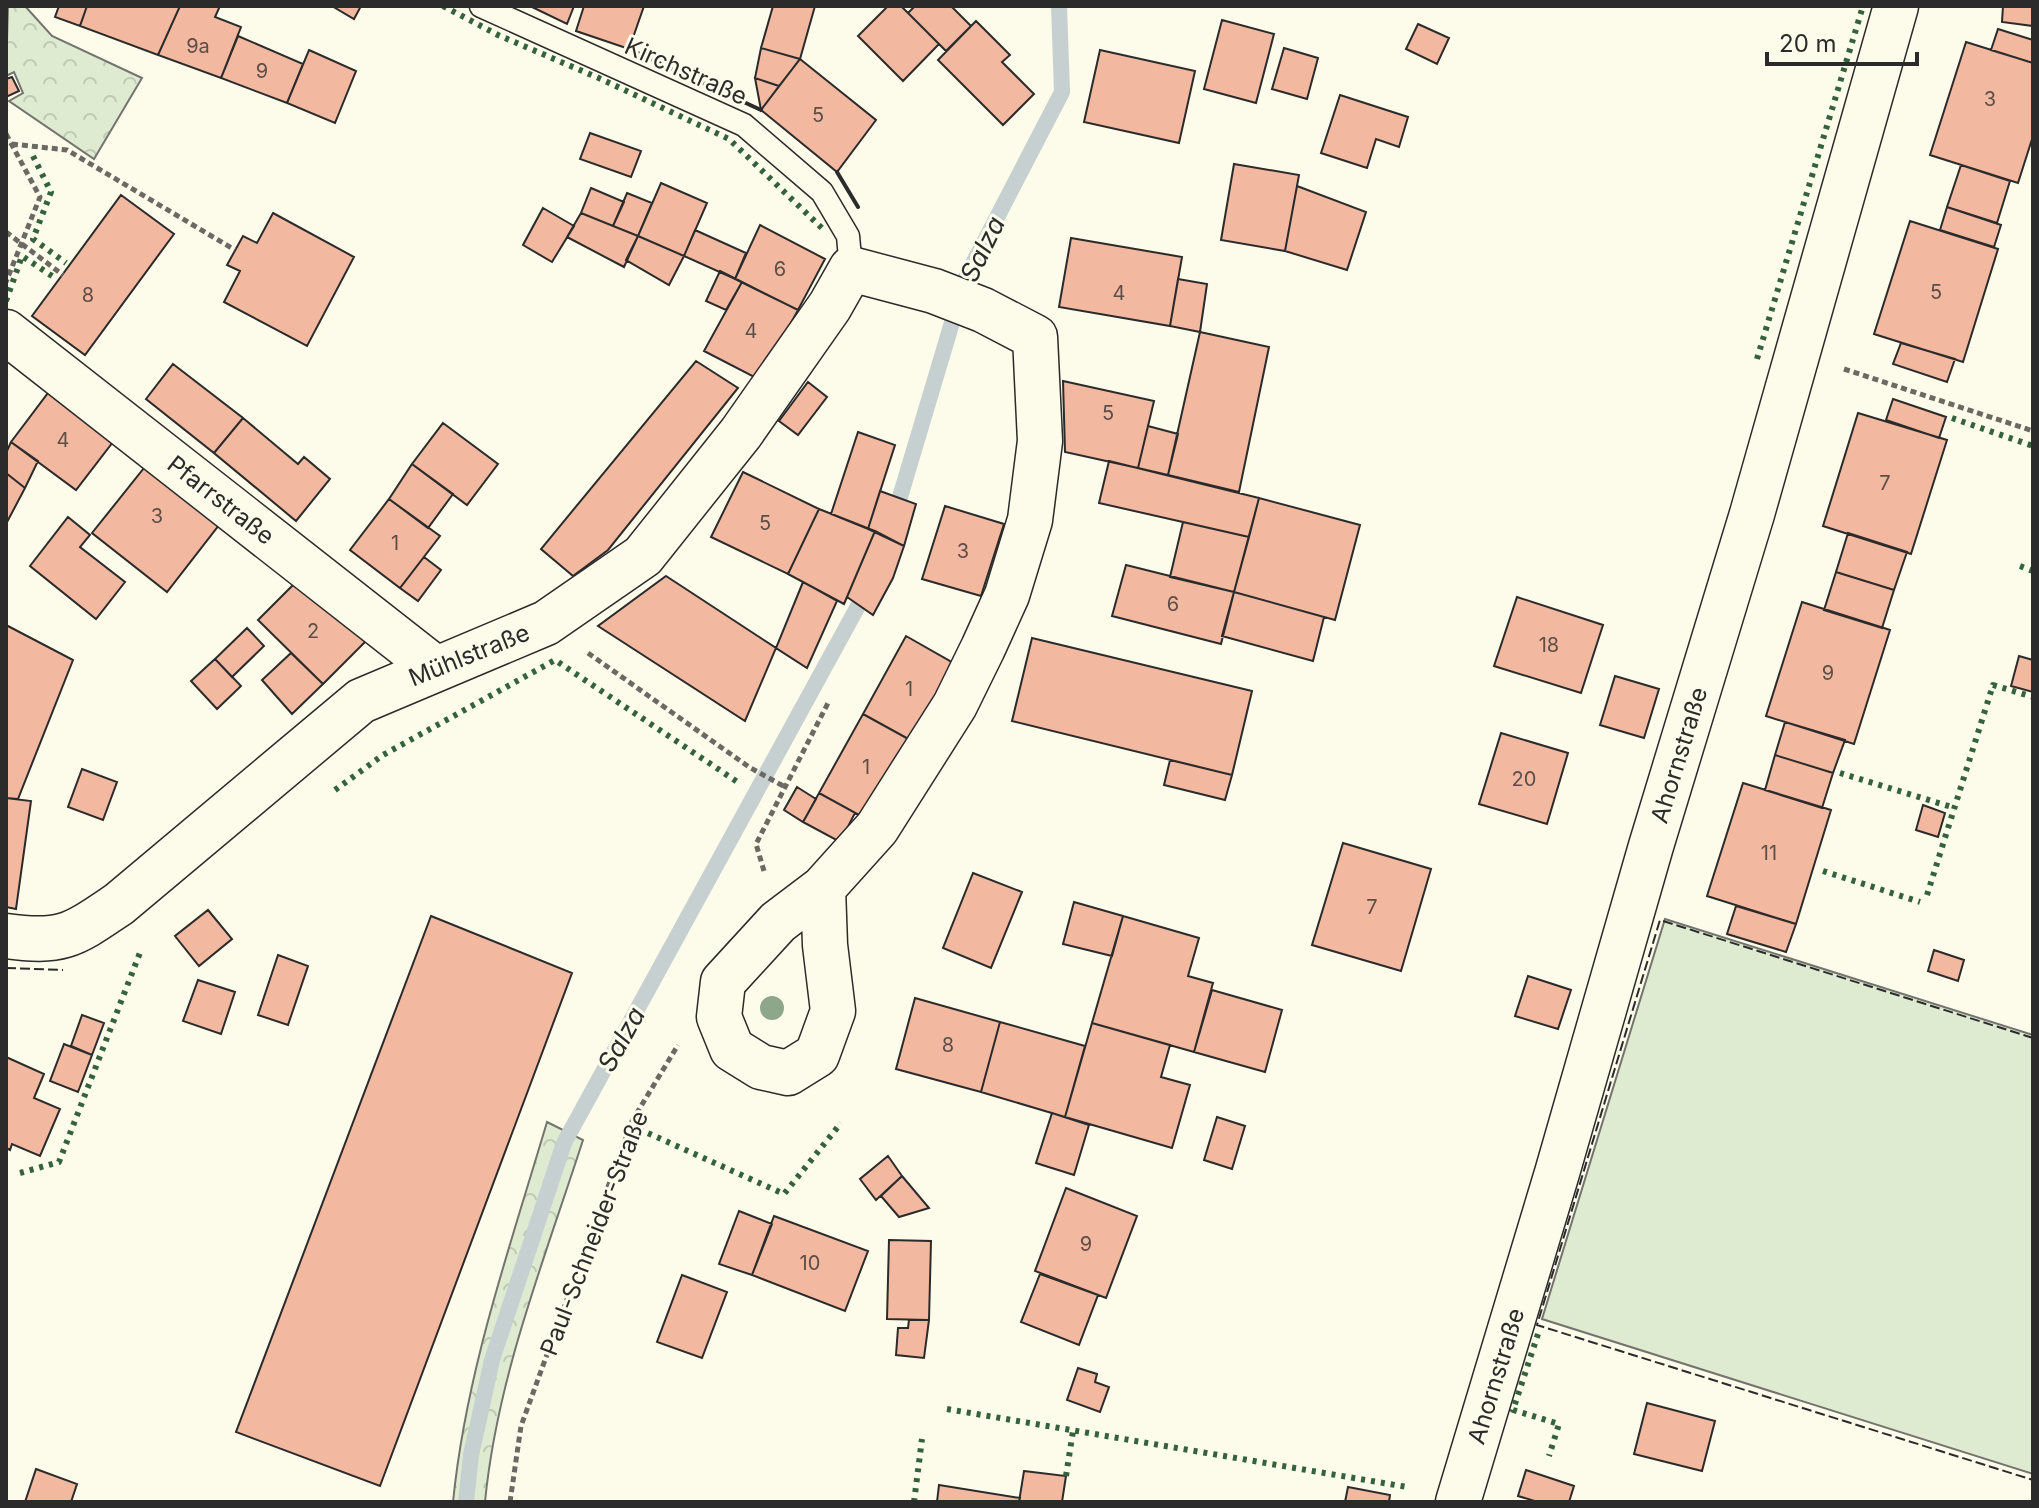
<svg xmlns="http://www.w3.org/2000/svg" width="2039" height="1508" font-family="Inter,sans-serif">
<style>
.grass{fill:#deebd1;stroke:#74746e;stroke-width:2}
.forest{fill:url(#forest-crowns);stroke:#74746e;stroke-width:2}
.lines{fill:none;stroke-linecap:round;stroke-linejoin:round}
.stream{stroke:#c7d0d0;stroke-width:16}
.building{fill:#f2b8a0;stroke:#2b2b2b;stroke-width:2}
.lane-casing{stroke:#2b2b2b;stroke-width:25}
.street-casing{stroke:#2b2b2b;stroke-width:47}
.path{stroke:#6a6964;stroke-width:5;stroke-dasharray:6 4;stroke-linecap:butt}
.lane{stroke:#fdfbea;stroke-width:22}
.street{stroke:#fdfbea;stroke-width:44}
.hedge{stroke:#34623c;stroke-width:6;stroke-dasharray:4 6;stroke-linecap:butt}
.fence{stroke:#2b2b2b;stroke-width:2;stroke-dasharray:10 4;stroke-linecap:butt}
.wall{stroke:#2b2b2b;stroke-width:4}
.tree{fill:#8ea78a}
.labels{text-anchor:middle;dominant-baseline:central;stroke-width:6;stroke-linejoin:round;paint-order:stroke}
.number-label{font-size:20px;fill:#5d4e48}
.street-label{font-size:24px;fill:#2b2b2b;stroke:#fdfbea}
.water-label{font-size:26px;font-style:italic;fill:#2b2b2b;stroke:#fdfbea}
</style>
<defs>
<pattern id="forest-crowns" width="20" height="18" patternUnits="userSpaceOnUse" patternTransform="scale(2)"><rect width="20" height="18" fill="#deebd1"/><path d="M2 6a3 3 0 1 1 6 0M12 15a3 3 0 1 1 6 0" fill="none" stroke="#bfcab4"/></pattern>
</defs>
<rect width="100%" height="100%" fill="#fdfbea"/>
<path class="grass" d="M1665,919L2033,1035V1474L1542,1319Z"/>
<path class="forest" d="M8,6H25L52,36L142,78L94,159L9,101L23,93L14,72L6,76Z
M547,1122L583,1140C545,1258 497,1377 485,1502H453C466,1371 510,1247 547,1122Z"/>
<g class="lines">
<path class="stream" d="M900,497L965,279L1062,92L1059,6
M466,1502L471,1455L492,1360L564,1143L857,608"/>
</g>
<path class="building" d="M59,6H87L80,26L55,17Z
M87,6H180L158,55L80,26Z
M180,6H220L215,17L241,27L221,78L158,55Z
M332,6H361L354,19Z
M530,6H574L567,24Z
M584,6H644L629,49L576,31Z
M773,6H815L800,59L761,48Z
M888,6H901L939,44L903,81L858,36Z
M915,6H951L971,26L946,51L908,13Z
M2003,6H2033V26L2002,22Z
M1222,20L1274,34L1256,103L1204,89Z
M976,21L1010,55L1002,62L1034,94L1003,125L938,60Z
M1418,24L1449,38L1437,64L1406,49Z
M1998,29L2033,40V63L1991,50Z
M238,36L303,64L287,103L221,78Z
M1966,42L2033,63V136L2018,183L1930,155Z
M761,48L800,59L779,86L755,78Z
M1284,48L1318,58L1307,99L1272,89Z
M309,50L356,71L335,123L287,103Z
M1100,50L1195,71L1179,143L1084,122Z
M800,59L876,120L837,172L761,110Z
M12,77L19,91L6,97V79Z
M755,78L779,86L761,110Z
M1340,95L1408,117L1399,147L1376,139L1367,168L1321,153Z
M590,133L641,151L631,177L580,159Z
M1234,164L1299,175L1285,251L1221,240Z
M1961,165L2010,181L1997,223L1947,207Z
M661,183L707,203L684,256L638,236Z
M1297,186L1366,212L1347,270L1285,251Z
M591,188L624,202L613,226L581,213Z
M627,193L652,203L638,236L613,226Z
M121,195L174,234L85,355L32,316Z
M1947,207L2001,225L1994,247L1940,230Z
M543,208L574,226L552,262L523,245Z
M273,213L354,257L307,346L224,302L240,271L227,265L243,236L257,243Z
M581,213L638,236L624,267L567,237Z
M1910,221L1998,249L1963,362L1874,334Z
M760,225L825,259L798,310L735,279Z
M695,230L746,253L735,279L684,256Z
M638,236L684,256L669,285L626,260Z
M1071,238L1182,257L1170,326L1059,307Z
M720,271L742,282L726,310L706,301Z
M1178,279L1207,284L1200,332L1170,326Z
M742,282L798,310L760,380L704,351Z
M1200,332L1269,347L1239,492L1168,475Z
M1901,343L1955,359L1947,382L1893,364Z
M696,361L738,388L608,550L573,576L541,549Z
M173,364L243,418L214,453L146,399Z
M1063,381L1154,401L1138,468L1065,452Z
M808,382L827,397L798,435L779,421Z
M51,389L116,438L76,490L11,442Z
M1893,399L1946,417L1939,438L1886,420Z
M1858,413L1947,440L1911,554L1823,526Z
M243,418L298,464L304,457L330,479L296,521L214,453Z
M443,423L498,464L467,505L412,464Z
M1148,426L1178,434L1168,475L1138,468Z
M858,432L895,445L868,529L831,514Z
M11,442L38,461L25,488L6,473V453Z
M152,458L219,525L167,592L92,533Z
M1109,461L1259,498L1249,537L1099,503Z
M412,464L453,494L428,528L389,499Z
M743,472L819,509L788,574L711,537Z
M6,473L25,488L6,524Z
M880,491L916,504L904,546L868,529Z
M1259,498L1360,525L1335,620L1234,592Z
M389,499L440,536L400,588L350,550Z
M945,506L1004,524L981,596L922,579Z
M819,509L875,531L844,604L788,574Z
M68,517L90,535L80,547L125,582L96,619L30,566Z
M1183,522L1249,537L1234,592L1170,577Z
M875,531L904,546L893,578L873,615L847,597Z
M1848,533L1907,552L1894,590L1836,572Z
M424,557L441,570L418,601L400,588Z
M1126,565L1234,592L1221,644L1112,616Z
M1836,572L1894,590L1882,628L1824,610Z
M302,576L366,641L323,684L258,620Z
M666,576L776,648L745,721L598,626Z
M803,582L837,601L807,668L776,648Z
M1234,592L1324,617L1313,661L1222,636Z
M1517,597L1603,625L1581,693L1494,666Z
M1802,602L1890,630L1854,744L1766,716Z
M6,625L73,660L18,799L6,798Z
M247,628L264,646L232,677L215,659Z
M906,636L955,664L912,741L863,714Z
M1032,638L1252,691L1232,775L1012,721Z
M291,653L323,684L292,714L262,680Z
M2019,656L2033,660V692L2011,686Z
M215,659L241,686L217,709L191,681Z
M1615,676L1659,689L1644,738L1600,725Z
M863,714L912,741L868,820L819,793Z
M1785,722L1845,740L1833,773L1775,755Z
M1501,733L1568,753L1547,824L1479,804Z
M1775,755L1833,773L1822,808L1765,790Z
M1170,760L1232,775L1225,800L1164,785Z
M82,769L117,782L103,820L68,807Z
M1743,783L1831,810L1796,924L1707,896Z
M797,787L816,799L803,822L784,810Z
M819,793L855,813L840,842L803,822Z
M6,798L31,801L16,909L6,907Z
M1923,805L1945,813L1938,837L1916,830Z
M1343,843L1431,869L1401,971L1312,945Z
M973,873L1022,892L991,968L943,948Z
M1074,902L1123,916L1112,956L1063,944Z
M1736,906L1796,924L1786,952L1727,934Z
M208,910L232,939L199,966L175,936Z
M431,916L572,973L380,1486L236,1432Z
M1123,916L1199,938L1188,976L1213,983L1194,1052L1092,1023Z
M1934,950L1964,960L1958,981L1928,971Z
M278,955L308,966L288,1025L258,1015Z
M1528,976L1571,990L1558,1029L1515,1016Z
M198,980L235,992L221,1034L183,1021Z
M1212,990L1282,1010L1265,1072L1194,1052Z
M915,998L1000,1022L981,1092L896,1069Z
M82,1015L104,1023L92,1055L71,1046Z
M1000,1022L1085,1046L1065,1117L981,1092Z
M1092,1023L1170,1045L1161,1077L1190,1085L1172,1148L1065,1117Z
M64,1044L92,1055L78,1092L50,1081Z
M6,1057L44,1074L34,1098L60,1109L40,1156L12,1144L10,1150L6,1148Z
M1052,1113L1089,1125L1074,1175L1036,1163Z
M1217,1117L1245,1126L1232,1169L1204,1160Z
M888,1156L902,1176L876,1200L860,1179Z
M902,1176L929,1208L899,1217L881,1196Z
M1066,1188L1137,1216L1106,1298L1035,1271Z
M739,1211L772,1224L752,1275L719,1264Z
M774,1216L868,1251L845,1311L752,1275Z
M889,1240L931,1241L929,1320L887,1319Z
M1040,1274L1098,1295L1079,1345L1021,1322Z
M682,1275L727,1292L702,1358L657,1342Z
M909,1320H929L924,1358L896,1355L898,1328H908Z
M1078,1368L1097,1374L1095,1382L1109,1387L1100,1412L1067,1400Z
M1647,1403L1715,1421L1702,1471L1634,1454Z
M36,1469L77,1484L71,1502H25Z
M1526,1470L1574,1486L1569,1502H1538L1518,1496Z
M1024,1471L1066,1476L1062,1502H1019Z
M939,1485L1020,1498L1019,1502H937Z
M1348,1487L1390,1495L1389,1502H1345Z"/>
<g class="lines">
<defs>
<path id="lane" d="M481,6L744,125L822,192L848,236L851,269"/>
<path id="street" d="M6,332L435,668
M6,936C63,944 73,935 119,904L361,701L546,623L643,556L741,433L830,306L851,269L934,291L983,310L1035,337L1040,441L1030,520L1007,595L983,648L955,705L877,828L823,888L778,922L723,982L719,1017L732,1049L761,1067L788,1073L817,1055L833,1011L825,945L823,888
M1458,1502L1557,1173L1651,846L1752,514L1896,6"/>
</defs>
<use href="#lane" class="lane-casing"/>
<use href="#street" class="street-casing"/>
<path class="path" d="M6,134L40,197L6,282
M12,144L67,150L235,250
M6,232L63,275
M1844,369L2033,431
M588,653L749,767L785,787
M764,871L756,844L828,703
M510,1502L521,1426L632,1121L678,1045"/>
<use href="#lane" class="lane"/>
<use href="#street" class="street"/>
<path class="hedge" d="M443,6L498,35L601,79L729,139L826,232
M33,156L51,192L33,239L66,263
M6,301L22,256L55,278
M1757,359L1863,6
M1952,418L2033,446
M2020,566L2033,571
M1840,773L1955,808
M335,790L383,755L555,660L739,783
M1823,871L1920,902
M1927,895L1993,685L2033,697
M629,1160L641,1130L784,1194L841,1123
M20,1173L59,1162L141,950
M1538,1334L1513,1410L1559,1424L1549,1456
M947,1409L1407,1487
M1066,1476L1073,1431
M523,1501V1502
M914,1502L922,1439"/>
<path class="fence" d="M6,968L63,970
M2033,1038L1660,920L1537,1325L2033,1480"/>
<path class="wall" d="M629,49L761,110
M837,172L858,207"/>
</g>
<circle class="tree" cx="772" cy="1008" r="12"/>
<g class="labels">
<g class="number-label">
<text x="198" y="46">9a</text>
<text x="262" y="71">9</text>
<text x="1990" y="99">3</text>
<text x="818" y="115">5</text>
<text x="780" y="269">6</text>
<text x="1936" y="292">5</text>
<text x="1119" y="293">4</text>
<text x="88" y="295">8</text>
<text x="751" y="331">4</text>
<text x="1108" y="413">5</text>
<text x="63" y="440">4</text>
<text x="1885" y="483">7</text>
<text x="157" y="516">3</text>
<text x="765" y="523">5</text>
<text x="395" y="543">1</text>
<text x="963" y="551">3</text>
<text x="1173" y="604">6</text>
<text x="313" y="631">2</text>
<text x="1549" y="645">18</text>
<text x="1828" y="673">9</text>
<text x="909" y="689">1</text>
<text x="866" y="767">1</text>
<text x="1524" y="779">20</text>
<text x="1769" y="853">11</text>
<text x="1372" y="907">7</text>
<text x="948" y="1045">8</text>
<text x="1086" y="1244">9</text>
<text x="810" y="1263">10</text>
</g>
<g class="street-label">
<text transform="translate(686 71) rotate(24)">Kirchstraße</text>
<text transform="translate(221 500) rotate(38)">Pfarrstraße</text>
<text transform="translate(469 655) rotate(-22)">Mühlstraße</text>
<text transform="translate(1679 755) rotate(-73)">Ahornstraße</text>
<text transform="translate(594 1233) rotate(-69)">Paul-Schneider-Straße</text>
<text transform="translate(1496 1376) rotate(-73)">Ahornstraße</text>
</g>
<g class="water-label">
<text transform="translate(982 249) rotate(-64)">Salza</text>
<text transform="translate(621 1039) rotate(-61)">Salza</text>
</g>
</g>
<rect width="2039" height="1508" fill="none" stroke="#2b2b2b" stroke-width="16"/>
<path d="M1767 52v12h150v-12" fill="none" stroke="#2b2b2b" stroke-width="4"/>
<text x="1779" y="52" font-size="24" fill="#2b2b2b" stroke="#fdfbea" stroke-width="6" paint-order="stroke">20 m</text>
</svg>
